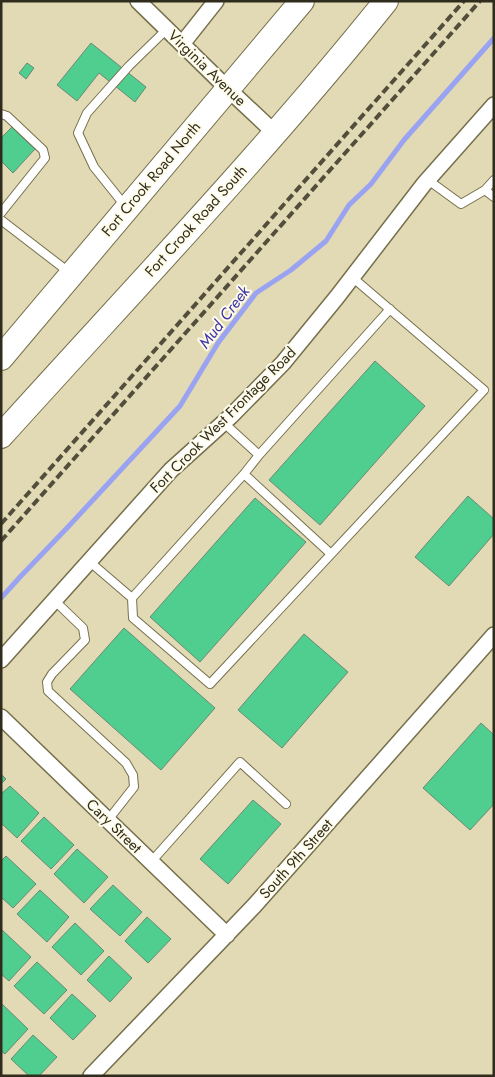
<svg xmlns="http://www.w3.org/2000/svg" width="495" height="1077" font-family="Jost,sans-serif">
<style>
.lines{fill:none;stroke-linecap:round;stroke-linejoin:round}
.stream{stroke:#9aa2f2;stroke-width:5}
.building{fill:#4fce8f;stroke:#678a75}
.service-casing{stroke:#756f4c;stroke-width:10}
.minor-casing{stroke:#756f4c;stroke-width:18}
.primary-casing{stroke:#756f4c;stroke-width:26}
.service{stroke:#fff;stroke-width:8}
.minor{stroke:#fff;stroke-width:15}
.primary{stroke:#fff;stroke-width:24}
.rail{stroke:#524e3b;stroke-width:4;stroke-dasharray:8 4;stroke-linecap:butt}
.labels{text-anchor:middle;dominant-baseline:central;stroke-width:4;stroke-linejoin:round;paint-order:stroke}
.street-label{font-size:15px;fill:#2f2c1d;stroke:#fefbe8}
.water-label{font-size:16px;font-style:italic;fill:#3d35a7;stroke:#fefbe8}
</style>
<rect width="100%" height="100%" fill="#e1dab4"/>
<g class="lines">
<path class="stream" d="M1,598L20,577L67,528L180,406L218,343L256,293L291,270L326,241L349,205L371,184L404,140L494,38"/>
</g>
<path class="building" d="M91,43L146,87L135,102L99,73L77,101L57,85Z
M27,63L34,68L26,79L19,73Z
M12,127L35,149L13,173L1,161V138Z
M375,361L425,406L320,525L269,480Z
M468,496L494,519V534L449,586L415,557Z
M255,498L306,542L200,662L150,617Z
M124,628L215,708L161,770L70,689Z
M304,634L348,672L282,748L238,710Z
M481,723L494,735V804L470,830L423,788Z
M1,774L6,779L1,784Z
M10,786L39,813L17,838L1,823V794Z
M253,800L281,824L228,884L200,859Z
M44,817L74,845L51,869L21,841Z
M77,849L108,877L84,903L54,874Z
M6,856L36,884L13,908L1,897V861Z
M113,885L142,912L120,936L90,909Z
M40,890L69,917L47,942L17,914Z
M147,917L171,939L148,963L125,941Z
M75,923L104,951L81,975L52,947Z
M1,929L31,957L9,981L1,974Z
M109,956L132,978L110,1002L87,980Z
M37,962L67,990L44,1014L14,986Z
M72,994L96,1016L73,1040L50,1018Z
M1,1003L28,1029L5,1054L1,1051Z
M33,1035L57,1057L39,1076H29L11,1059Z"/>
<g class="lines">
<defs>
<path id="service" d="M1,114L7,116L43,150L45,158L1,213
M428,180L461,204L485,190
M494,180L485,190L494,197
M126,207L94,167L78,133L87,113L129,66L167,29
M1,220L70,273
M224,423L259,455
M244,474L331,554
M90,562L132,598L133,618L210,684L484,390L352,277
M132,598L244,474L259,455L390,309
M55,601L83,628L85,640L52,674L47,682L48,691L126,763L133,775L134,787L108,820
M151,862L240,762L286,804"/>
<path id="minor" d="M138,1L228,89L276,134
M182,44L216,1
M1,660L171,470L231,416L283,363L337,297L424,184L494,105
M1,717L227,935
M91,1076L254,906L494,635"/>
<path id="primary" d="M1,358L302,1
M1,436C131,292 265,152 386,1"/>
</defs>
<use href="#service" class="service-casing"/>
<use href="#minor" class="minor-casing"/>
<use href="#primary" class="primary-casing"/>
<use href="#service" class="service"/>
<use href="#minor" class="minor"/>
<use href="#primary" class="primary"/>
<path class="rail" d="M1,524L464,1
M1,541L480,1"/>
</g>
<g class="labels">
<g class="street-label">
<text transform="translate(207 68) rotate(44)">Virginia Avenue</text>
<text transform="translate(151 179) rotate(-50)">Fort Crook Road North</text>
<text transform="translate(196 221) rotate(-48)">Fort Crook Road South</text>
<text transform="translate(223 420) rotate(-45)">Fort Crook West Frontage Road</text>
<text transform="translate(114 826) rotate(44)">Cary Street</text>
<text transform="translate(296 859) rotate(-48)">South 9th Street</text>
</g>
<g class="water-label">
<text transform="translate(224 317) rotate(-53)">Mud Creek</text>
</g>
</g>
<rect width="495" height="1077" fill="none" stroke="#2f2c1d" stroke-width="5"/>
</svg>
